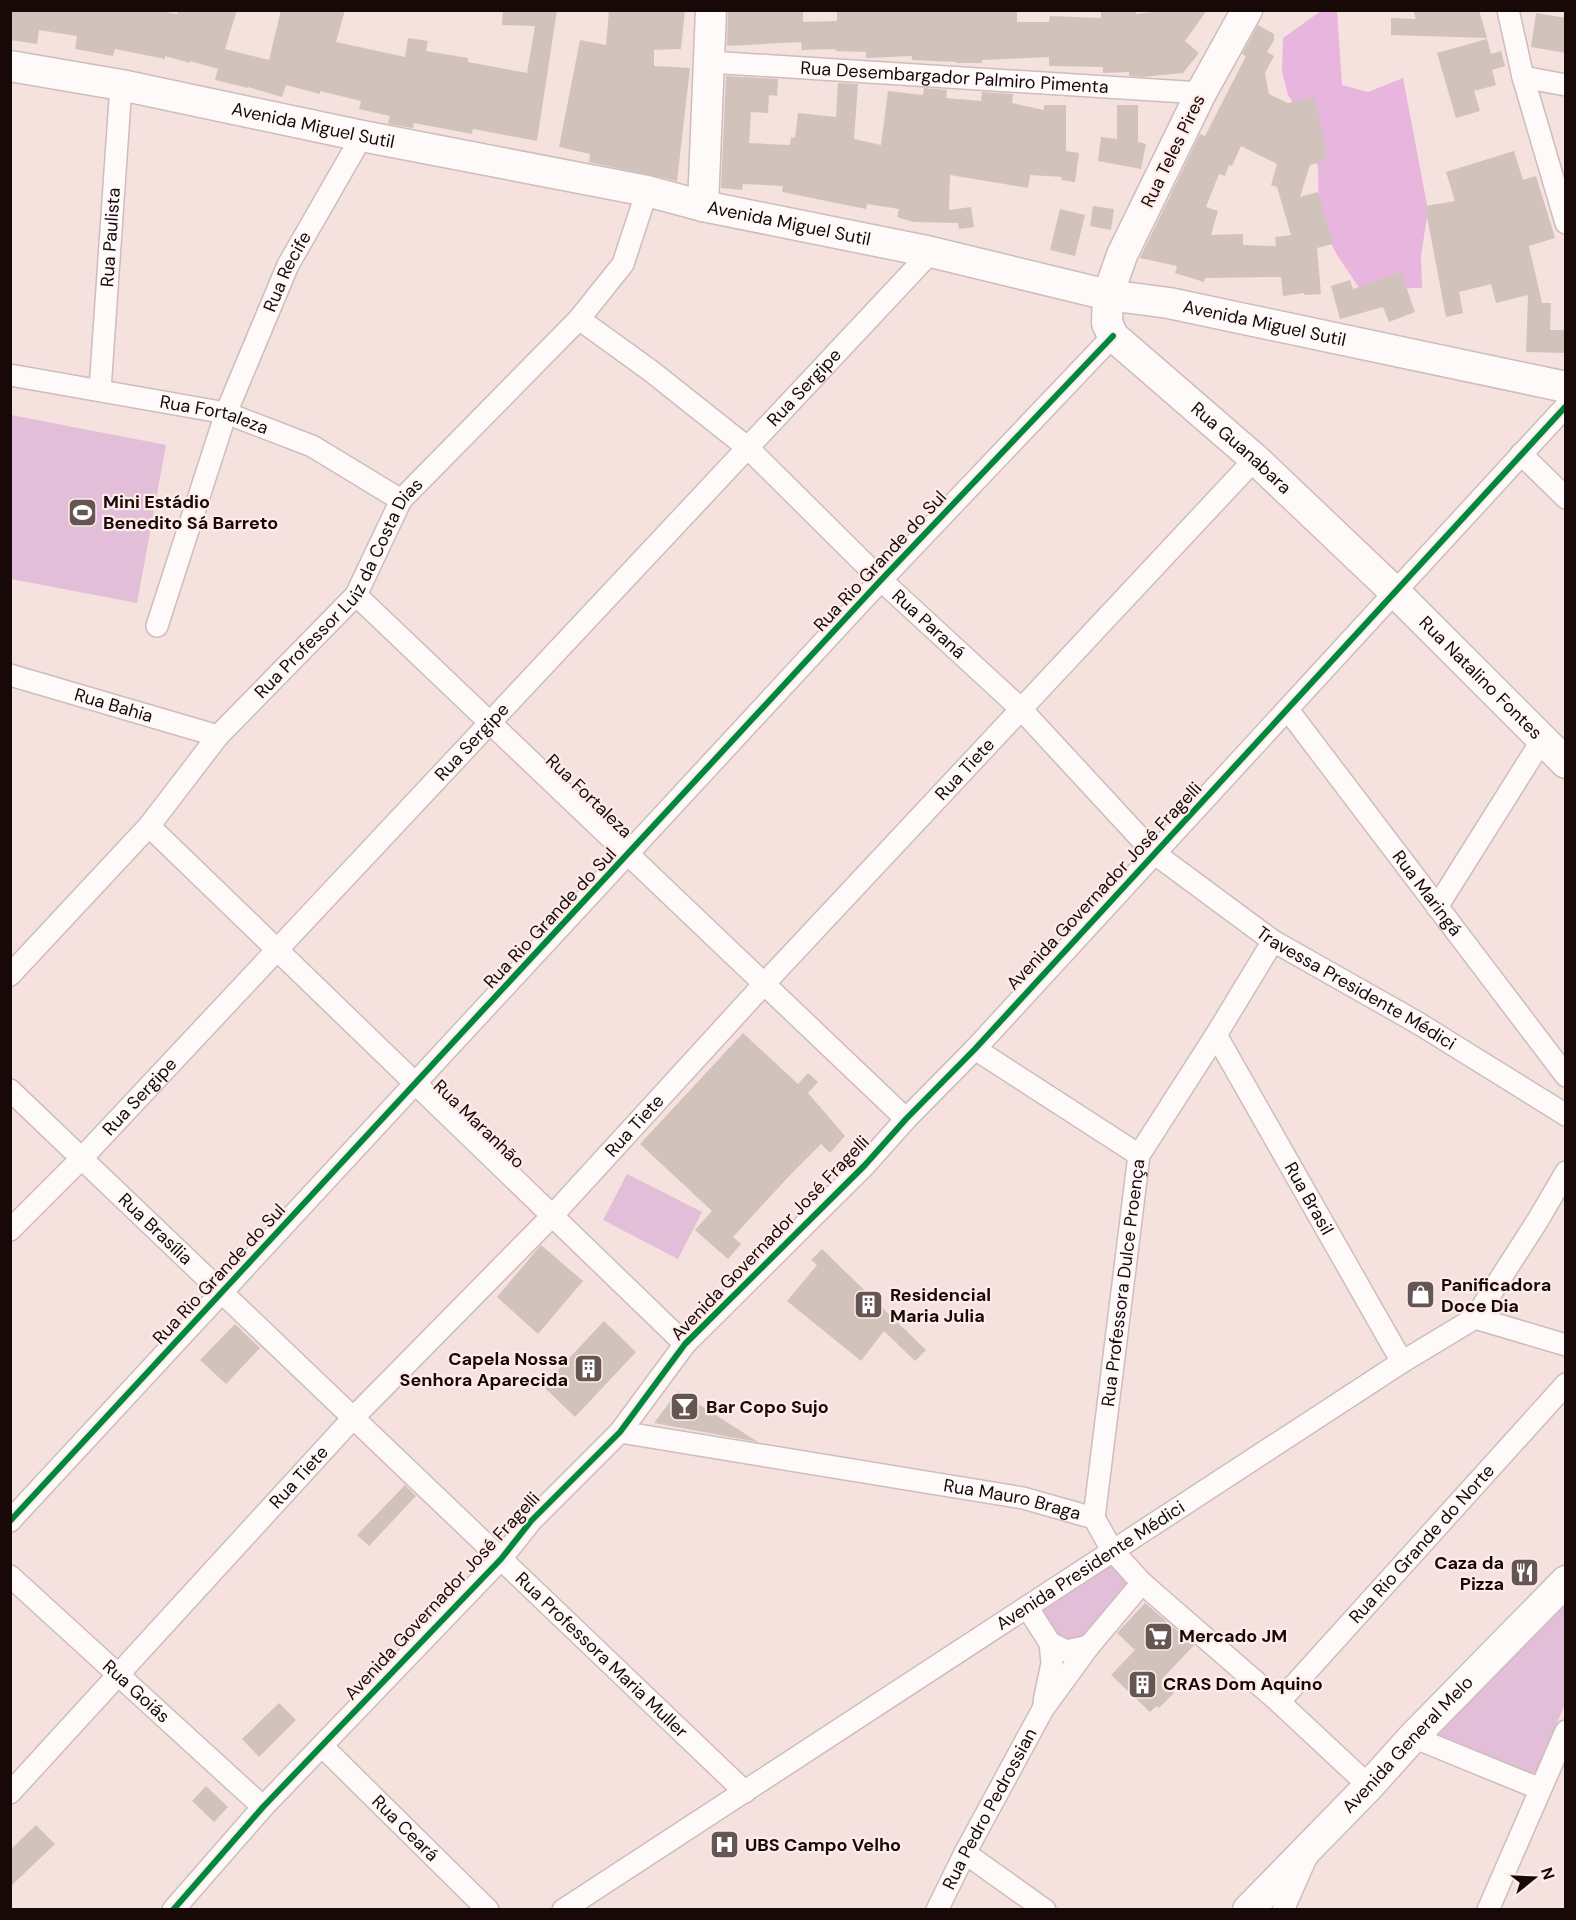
<svg xmlns="http://www.w3.org/2000/svg" width="1576" height="1920" font-family="'DM Sans',sans-serif">
<style>
.green{fill:#e2bed8}
.forest{fill:#e7b5dd}
.building{fill:#d2c2bc;fill-rule:evenodd}
.lines{fill:none;stroke-linecap:round;stroke-linejoin:round}
.street-casing{stroke:#cebdbb;stroke-width:24}
.secondary-casing{stroke:#cebdbb;stroke-width:33}
.street{stroke:#fefafa;stroke-width:21}
.secondary{stroke:#fefafa;stroke-width:30}
.cycleway-casing{stroke:#feece9;stroke-width:10}
.cycleway{stroke:#00873e;stroke-width:6}
.labels{text-anchor:middle;dominant-baseline:central;stroke-width:4.5;stroke-linejoin:round;paint-order:stroke}
.street-label{font-size:18px;fill:#180908;stroke:#feece9}
.poi-label{font-size:18px;font-weight:bold;fill:#180908;stroke:#feece9;text-anchor:start}
</style>
<rect width="100%" height="100%" fill="#f5e1de"/>
<path class="green" d="M11,415L166,445L137,603L11,579Z
M627,1174L702,1212L678,1259L603,1220Z
M1119,1563L1131,1578L1129,1588L1053,1685L1062,1639L1038,1608L1109,1564Z
M1565,1594V1704L1536,1772L1524,1776L1431,1734Z"/>
<path class="forest" d="M1321,11H1337L1342,85L1368,92L1403,78L1428,210L1421,256L1422,288L1360,289L1337,255L1319,219L1318,170L1313,132L1288,95L1282,71L1283,38Z"/>
<path class="building" d="M10,10H156L177,14L178,10H237L225,49L269,60L281,10H345L336,42L405,57L408,38L428,41L426,51L468,58V62L527,73L535,26L502,25L503,10H557L537,141L473,129L472,134L414,123L413,128L388,124L390,116L359,109L361,101L320,91V94L286,85L282,97L248,87V88L215,80L218,69L190,61V63L165,56V59L115,49L113,56L75,49L77,36L39,30L37,44L10,40Z
M609,10H685L681,49L654,50V66L690,68L677,181L589,162L590,154L559,147L580,40L606,45Z
M728,10H803V22L837,21V11H1017V22H1049L1050,16L1101,18V10H1135L1136,14L1171,10H1207L1185,41L1199,53L1183,73L1143,77L1129,76V72L1103,73V67L1049,66V57L982,60V63H956V62L912,60V56L866,58V52L835,51L836,49L802,50L801,42L727,46Z
M1413,10H1479L1487,38L1391,35V18L1416,19Z
M1536,13L1566,18V53L1531,47Z
M1258,25L1274,34V40L1267,52L1274,56L1265,73L1269,94L1288,103L1314,97L1327,153L1322,162L1310,165L1300,197L1318,192L1333,244L1317,248L1321,294L1304,295V293L1283,296L1281,277L1205,278L1204,282L1175,273L1177,266L1140,258L1200,134L1205,136L1246,56L1242,54ZM1241,146L1277,164L1271,185L1277,187L1291,235L1275,237L1276,246L1243,245V234L1211,235L1218,211L1206,207L1219,174L1225,176L1229,165L1232,166Z
M1487,39L1491,54L1501,51L1505,66L1492,70L1496,85L1474,91L1480,111L1456,118L1437,53Z
M726,76L778,79L777,96L769,95L768,113L751,112L749,143L790,145L791,137L795,138L798,113L836,117L838,83L858,84L854,139L881,145L888,91L923,95L924,88L947,90L946,98L981,101L982,92L1013,94L1012,103L1044,110V105H1066V151L1079,153L1075,182L1061,180L1062,177L1030,175L1028,188L950,175L949,210L971,207L974,227L959,229L958,223L913,222L897,217L899,209L867,204L866,209L782,192L783,186L743,184L742,190L721,188Z
M1117,105H1138V142L1146,144L1141,169L1098,161L1101,137L1117,139Z
M1514,151L1523,180L1536,176L1555,238L1529,246L1542,303H1551L1550,330H1566V353L1526,352L1528,295L1496,303L1491,284L1459,292L1463,313L1446,317L1425,206L1455,201L1446,172Z
M1093,206L1114,209L1111,230L1090,226Z
M1060,209L1085,215L1075,256L1050,250Z
M1401,272L1415,312L1389,322L1383,307L1340,319L1331,286L1350,280L1353,289Z
M743,1033L798,1084L808,1073L818,1082L808,1093L845,1136L830,1153L821,1144L792,1173L733,1237L741,1244L728,1259L695,1230L712,1211L640,1144Z
M541,1245L583,1281L538,1334L497,1297Z
M822,1249L926,1350L915,1361L884,1331L861,1361L787,1301L817,1265L811,1260Z
M604,1321L636,1352L575,1417L543,1386Z
M235,1324L260,1348L226,1384L200,1360Z
M678,1391L758,1442L654,1423Z
M405,1485L416,1496L369,1546L357,1535Z
M1145,1603L1194,1645L1161,1680L1174,1693L1159,1708L1157,1706L1150,1712L1111,1675L1135,1650L1117,1633Z
M279,1703L296,1720L259,1757L242,1739Z
M206,1786L228,1807L214,1822L192,1801Z
M36,1825L55,1844L10,1887V1850Z"/>
<g class="lines">
<defs>
<g id="street">
<path d="M1508,10L1523,77L1566,223"/>
<path id="s1" d="M709,62L1201,93"/>
<path d="M1523,77L1566,85"/>
<path id="s2" d="M579,319L651,371L748,448L881,580L1021,709L1154,853L1273,941L1418,1023L1566,1115"/>
<path id="s3" d="M10,375L226,413L312,446L401,500"/>
<path id="s4" d="M100,390L121,85"/>
<path d="M1521,454L1566,498"/>
<path d="M356,595L906,1119"/>
<path id="s5" d="M157,626L226,413L288,265L362,136"/>
<path id="s6" d="M10,675L218,736"/>
<path id="s7" d="M1288,710L1566,1076"/>
<path d="M149,826L685,1344"/>
<path d="M1437,907L1542,740"/>
<path id="s8" d="M10,975L149,826L218,736L356,595L401,500L579,319L623,264L647,191"/>
<path id="s9" d="M1216,1035L1402,1362"/>
<path d="M975,1049L1139,1155"/>
<path id="s10" d="M10,1090L745,1792"/>
<path id="s11" d="M10,1230L82,1158L931,252"/>
<path d="M1475,1318L1566,1345"/>
<path id="s12" d="M620,1432L1023,1498L1094,1518L1112,1550L1142,1583L1279,1702L1369,1786"/>
<path id="s13" d="M1094,1518L1139,1155L1216,1035L1273,941"/>
<path d="M10,1521L881,580L1113,336"/>
<path id="s14" d="M10,1576L263,1807"/>
<path d="M1027,1607L1050,1643"/>
<path d="M1044,1702L1052,1663L1050,1643L1066,1651L1089,1646"/>
<path id="s15" d="M1279,1702L1566,1384"/>
<path d="M1413,1737L1540,1789"/>
<path id="s16" d="M322,1746L488,1910"/>
<path id="s17" d="M10,1793L353,1418L552,1216L764,984L1255,459"/>
<path d="M965,1853L1045,1910"/>
<path d="M173,1910L263,1807L501,1559L531,1521L620,1432L685,1344L865,1165L906,1119L975,1049L1566,406"/>
<path id="s18" d="M563,1910L1402,1362L1475,1318L1538,1220L1566,1172"/>
<path id="s19" d="M937,1910L965,1853L1043,1709L1089,1646L1142,1583"/>
<path d="M1283,1910L1306,1858"/>
<path d="M1488,1910L1566,1731"/>
</g>
<g id="secondary">
<path id="s20" d="M1247,10L1201,93L1122,255L1108,295L1107,323L1113,336L1255,459L1395,592L1566,763"/>
<path id="s21" d="M10,66L121,85L362,136L647,191L703,206L931,252L1108,295L1169,303L1566,387"/>
<path d="M703,206L711,10"/>
<path id="s22" d="M1248,1910L1369,1786L1413,1737L1566,1581"/>
</g>
</defs>
<use href="#street" class="street-casing"/>
<use href="#secondary" class="secondary-casing"/>
<use href="#street" class="street"/>
<use href="#secondary" class="secondary"/>
<defs>
<path id="cycleway" d="M10,1521L881,580L1113,336
M173,1910L263,1807L501,1559L531,1521L620,1432L685,1344L865,1165L906,1119L975,1049L1566,406"/>
</defs>
<use href="#cycleway" class="cycleway-casing"/>
<use href="#cycleway" class="cycleway"/>
</g>
<defs>
<symbol id="stadium-square" viewBox="-11 -11 22 22"><rect x="-9" y="-9" width="18" height="18" rx="4" fill="#655553" stroke="#feece9"/><path d="M0-5a6.5 5 0 1 0 0 10a6.5 5 0 1 0 0-10ZM-3.5-1.8h7v3.6h-7Z" fill="#fff"/></symbol>
<symbol id="shop-square" viewBox="-11 -11 22 22"><rect x="-9" y="-9" width="18" height="18" rx="4" fill="#655553" stroke="#feece9"/><path d="M-5-2.5h2.3a2.7 3.5 0 0 1 5.4 0H5L5.5 6h-11ZM-1.5-2.5h3a1.5 2.3 0 0 0-3 0Z" fill="#fff"/></symbol>
<symbol id="building-square" viewBox="-11 -11 22 22"><rect x="-9" y="-9" width="18" height="18" rx="4" fill="#655553" stroke="#feece9"/><path d="M-4-6H4V6H1V3H-1V6H-4ZM-2.5-4.3h1.7v1.8h-1.7ZM.8-4.3h1.7v1.8H.8ZM-2.5-1h1.7V.8h-1.7ZM.8-1h1.7V.8H.8Z" fill="#fff"/></symbol>
<symbol id="bar-square" viewBox="-11 -11 22 22"><rect x="-9" y="-9" width="18" height="18" rx="4" fill="#655553" stroke="#feece9"/><path d="M-6-5H6L.8 .8V4.5H3.5V6h-7V4.5H-.8V.8Z" fill="#fff"/></symbol>
<symbol id="restaurant-square" viewBox="-11 -11 22 22"><rect x="-9" y="-9" width="18" height="18" rx="4" fill="#655553" stroke="#feece9"/><path d="M-5-6h1v4h1v-4h1v4h1v-4h1v5L-1.5 .5V6h-2V.5L-5-1ZM5-6V6H3V1.5H1.5Q1.5-4 5-6Z" fill="#fff"/></symbol>
<symbol id="supermarket-square" viewBox="-11 -11 22 22"><rect x="-9" y="-9" width="18" height="18" rx="4" fill="#655553" stroke="#feece9"/><path d="M-6-5.5h2.5l.6 2H6L4.5 2H-2.5L-4.4-4H-6ZM-1.5 3.2a1.3 1.3 0 1 0 .1 0ZM3 3.2a1.3 1.3 0 1 0 .1 0Z" fill="#fff"/></symbol>
<symbol id="hospital-square" viewBox="-11 -11 22 22"><rect x="-9" y="-9" width="18" height="18" rx="4" fill="#655553" stroke="#feece9"/><path d="M-5-5h3v3.5h4V-5h3V5h-3V1.5h-4V5h-3Z" fill="#fff"/></symbol>
</defs>
<g fill-rule="evenodd">
<use href="#stadium-square" x="66" y="496" width="33" height="33"/>
<use href="#shop-square" x="1404" y="1278" width="33" height="33"/>
<use href="#building-square" x="852" y="1288" width="33" height="33"/>
<use href="#building-square" x="572" y="1352" width="33" height="33"/>
<use href="#bar-square" x="668" y="1390" width="33" height="33"/>
<use href="#restaurant-square" x="1508" y="1556" width="33" height="33"/>
<use href="#supermarket-square" x="1142" y="1620" width="33" height="33"/>
<use href="#building-square" x="1126" y="1668" width="33" height="33"/>
<use href="#hospital-square" x="708" y="1828" width="33" height="33"/>
</g>
<g class="labels">
<g class="street-label">
<text stroke="none"><textPath href="#s1" startOffset="246">Rua Desembargador Palmiro Pimenta</textPath></text>
<text stroke="none"><textPath href="#s21" startOffset="309">Avenida Miguel Sutil</textPath></text>
<text transform="translate(1173 151) rotate(-64)">Rua Teles Pires</text>
<text stroke="none"><textPath href="#s21" startOffset="795">Avenida Miguel Sutil</textPath></text>
<text stroke="none"><textPath href="#s4" startOffset="153">Rua Paulista</textPath></text>
<text stroke="none"><textPath href="#s5" startOffset="378">Rua Recife</textPath></text>
<text stroke="none"><textPath href="#s21" startOffset="1281">Avenida Miguel Sutil</textPath></text>
<text stroke="none"><textPath href="#s11" startOffset="1158">Rua Sergipe</textPath></text>
<text stroke="none"><textPath href="#s3" startOffset="208">Rua Fortaleza</textPath></text>
<text stroke="none"><textPath href="#s20" startOffset="530">Rua Guanabara</textPath></text>
<text transform="translate(880 561) rotate(-47)">Rua Rio Grande do Sul</text>
<text stroke="none"><textPath href="#s8" startOffset="510">Rua Professor Luiz da Costa Dias</textPath></text>
<text stroke="none"><textPath href="#s2" startOffset="465">Rua Paraná</textPath></text>
<text stroke="none"><textPath href="#s20" startOffset="862">Rua Natalino Fontes</textPath></text>
<text stroke="none"><textPath href="#s6" startOffset="108">Rua Bahia</textPath></text>
<text stroke="none"><textPath href="#s11" startOffset="672">Rua Sergipe</textPath></text>
<text stroke="none"><textPath href="#s17" startOffset="1400">Rua Tiete</textPath></text>
<text transform="translate(589 796) rotate(44)">Rua Fortaleza</text>
<text transform="translate(1104 886) rotate(-47)">Avenida Governador José Fragelli</text>
<text stroke="none"><textPath href="#s7" startOffset="230">Rua Maringá</textPath></text>
<text transform="translate(550 918) rotate(-47)">Rua Rio Grande do Sul</text>
<text stroke="none"><textPath href="#s2" startOffset="1030">Travessa Presidente Médici</textPath></text>
<text stroke="none"><textPath href="#s11" startOffset="186">Rua Sergipe</textPath></text>
<text transform="translate(479 1124) rotate(44)">Rua Maranhão</text>
<text stroke="none"><textPath href="#s17" startOffset="914">Rua Tiete</textPath></text>
<text stroke="none"><textPath href="#s9" startOffset="188">Rua Brasil</textPath></text>
<text stroke="none"><textPath href="#s10" startOffset="201">Rua Brasília</textPath></text>
<text transform="translate(770 1238) rotate(-46)">Avenida Governador José Fragelli</text>
<text transform="translate(219 1274) rotate(-47)">Rua Rio Grande do Sul</text>
<text stroke="none"><textPath href="#s13" startOffset="237">Rua Professora Dulce Proença</textPath></text>
<text stroke="none"><textPath href="#s17" startOffset="428">Rua Tiete</textPath></text>
<text stroke="none"><textPath href="#s12" startOffset="398">Rua Mauro Braga</textPath></text>
<text stroke="none"><textPath href="#s15" startOffset="213">Rua Rio Grande do Norte</textPath></text>
<text stroke="none"><textPath href="#s18" startOffset="630">Avenida Presidente Médici</textPath></text>
<text transform="translate(442 1596) rotate(-47)">Avenida Governador José Fragelli</text>
<text stroke="none"><textPath href="#s10" startOffset="818">Rua Professora Maria Muller</textPath></text>
<text stroke="none"><textPath href="#s14" startOffset="171">Rua Goiás</textPath></text>
<text stroke="none"><textPath href="#s22" startOffset="230">Avenida General Melo</textPath></text>
<text stroke="none"><textPath href="#s19" startOffset="114">Rua Pedro Pedrossian</textPath></text>
<text stroke="none"><textPath href="#s16" startOffset="117">Rua Ceará</textPath></text>
</g>
<g class="poi-label">
<text x="103" y="502">Mini Estádio<tspan x="103" dy="21">Benedito Sá Barreto</tspan></text>
<text x="1441" y="1285">Panificadora<tspan x="1441" dy="21">Doce Dia</tspan></text>
<text x="890" y="1295">Residencial<tspan x="890" dy="21">Maria Julia</tspan></text>
<text x="568" y="1359" text-anchor="end">Capela Nossa<tspan x="568" dy="21">Senhora Aparecida</tspan></text>
<text x="706" y="1407">Bar Copo Sujo</text>
<text x="1504" y="1563" text-anchor="end">Caza da<tspan x="1504" dy="21">Pizza</tspan></text>
<text x="1179" y="1636">Mercado JM</text>
<text x="1163" y="1684">CRAS Dom Aquino</text>
<text x="745" y="1845">UBS Campo Velho</text>
</g>
</g>
<rect width="1576" height="1920" fill="none" stroke="#180908" stroke-width="24"/>
<g transform="translate(1534 1878) rotate(72)" stroke="#feece9" stroke-width="4.5" paint-order="stroke">
<path d="M0-4.5L10 22L0 15L-10 22Z" fill="#180908"/>
<text y="-9" font-size="16" font-weight="bold" text-anchor="middle" fill="#180908">N</text>
</g>
</svg>
